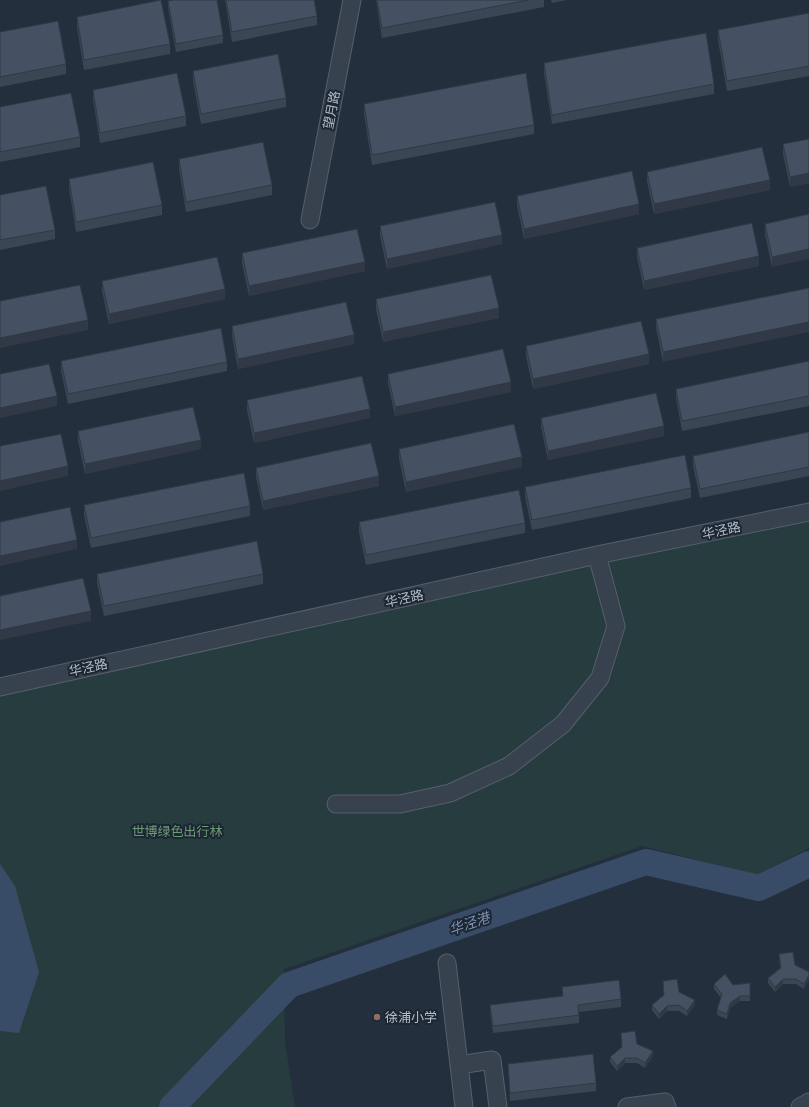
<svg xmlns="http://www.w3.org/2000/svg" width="809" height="1107" font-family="'Golos Text','Noto Sans SC',sans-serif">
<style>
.green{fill:#263c3f}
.water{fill:#394c67}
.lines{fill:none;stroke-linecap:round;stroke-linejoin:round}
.river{stroke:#394c67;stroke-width:26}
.minor-casing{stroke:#565f6c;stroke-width:19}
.minor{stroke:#38414e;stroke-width:17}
.wall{fill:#3b4654}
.shaded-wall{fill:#303945}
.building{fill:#455162;stroke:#303945}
.education-dot{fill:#8d6e63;stroke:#1d2633;stroke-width:1.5}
.labels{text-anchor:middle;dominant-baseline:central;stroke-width:4;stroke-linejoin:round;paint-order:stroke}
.street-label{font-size:13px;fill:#b4bcc9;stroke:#1d2633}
.park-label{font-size:13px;fill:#6b9a76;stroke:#1d2633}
.poi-label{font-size:13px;fill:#b4bcc9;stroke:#1d2633;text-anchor:start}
.water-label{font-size:14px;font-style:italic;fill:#7c92b1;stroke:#1d2633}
</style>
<rect width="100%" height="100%" fill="#242f3e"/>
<path class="green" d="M809,516V848L757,875L642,846L284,969L285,1042L295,1107H0V689Z"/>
<path class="water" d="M0,864L15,886L39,972L19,1033L0,1031Z"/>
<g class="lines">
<path class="river" d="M172,1107L289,985L646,862L759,888L809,864"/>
<defs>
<path id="minor" d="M310,220L352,0
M0,687L597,555L809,512
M336,804H400L450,793L509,766L563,724L600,678L616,626L597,555
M447,963L464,1107
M459,1065L492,1060L498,1107
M627,1107L665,1102L667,1107
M800,1107L809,1102"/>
</defs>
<use href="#minor" class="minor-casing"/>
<use href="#minor" class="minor"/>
</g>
<path class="wall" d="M225,0H314L317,16V25L232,42Z
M376,0H544V7L382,38Z
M551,0H567L552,3Z
M168,1L223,35V43L176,52L168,8Z
M809,13V76L727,91L718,40V30Z
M77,17L170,44V54L84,70L77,27Z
M0,32L66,64V74L0,87Z
M544,63L714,84V94L552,124L544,73Z
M193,71L286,98V107L201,124L193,81Z
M93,90L186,116V126L100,143L93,99Z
M364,104L534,125V134L372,165L364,114Z
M0,107L80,137V147L0,162Z
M809,139V183L790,187L783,154V144Z
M179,159L272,185V195L186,212L179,169Z
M647,172L770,190L654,214L647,181Z
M69,179L162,205V215L76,232L69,188Z
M0,195L55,230V239L0,250Z
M517,196L639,214L524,239L517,205Z
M809,214L772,267L765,234V224Z
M380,226L502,244L387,269L380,236Z
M637,248L759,266L644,290L637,257Z
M242,253L365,271L249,296L242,263Z
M102,281L225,299L109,324L102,291Z
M809,288L663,362L656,328V319Z
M376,299L499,318L383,342L376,309Z
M232,326L354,344L238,369L232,336Z
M526,346L649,364L533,389L526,356Z
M61,361L227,362V371L68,404L61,371Z
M809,361V406L682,431L676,398V389Z
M388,374L511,392L395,416L388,383Z
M247,400L370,418L254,443L247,410Z
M541,418L664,436L548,460L541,427Z
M78,431L201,449L85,474L78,441Z
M809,432V476L700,498L693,466V456Z
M399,449L522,467L406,492L399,459Z
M256,468L379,486L263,510L256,477Z
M525,487L691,488V498L532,530L525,497Z
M84,505L250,506V516L91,548L84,515Z
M359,522L525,523V533L366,565L359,532Z
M97,574H263V584L104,616L97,583Z
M779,954L795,965L809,972L804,989L796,984H783L775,992L768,983V978L780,968Z
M663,981L679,992L695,1005L687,1016L679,1011H667L659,1019L652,1010V1005L664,995Z
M750,983V1001H740L730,1008L727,1019L717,1015V1010L721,998L714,989V984L733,985Z
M562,987L621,999V1007L579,1012V1023L493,1033L490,1012V1005L563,996Z
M621,1033L637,1044L653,1056L645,1068L637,1063H625L617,1071L610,1062V1057L622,1047Z
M508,1064L596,1083V1091L510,1101Z"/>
<path class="shaded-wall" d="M809,173V183L790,187V177Z
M770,180V190L654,214V204Z
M639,204V214L524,239V229Z
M502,235V244L387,269V259Z
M809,249V259L772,267V257Z
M759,256V266L644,290V281Z
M365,262V271L249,296V286Z
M225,289V299L109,324V314Z
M499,308V318L383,342V332Z
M88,320V330L0,348V338Z
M809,322V332L663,362V352Z
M354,335V344L238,369V359Z
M649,354V364L533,389V379Z
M511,382V392L395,416V407Z
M57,396V406L0,418V408Z
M370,409V418L254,443V433Z
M664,426V436L548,460V451Z
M201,440V449L85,474V464Z
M522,457V467L406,492V482Z
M68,466V476L0,491V481Z
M379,476V486L263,510V501Z
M77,540V549L0,566V556Z
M91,611V621L0,640V630Z
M809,975V980L804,989V984Z
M783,979V984L775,992V987Z
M740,996V1001L730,1008L727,1019V1014L730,1003Z
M695,1000V1005L687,1016V1011Z
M667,1006V1011L659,1019V1014Z
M653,1051V1056L645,1068V1063Z
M625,1058V1063L617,1071V1066Z"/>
<path class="building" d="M161,0L170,44L84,60L77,17Z
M173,0H217L223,35L176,44L168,1Z
M226,0H314L317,16L232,32Z
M377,0H529L382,28Z
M809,13V66L727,81L718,30Z
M58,21L66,64L0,77V32Z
M706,33L714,84L552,115L544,63Z
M278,54L286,98L201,114L193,71Z
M177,73L186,116L100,133L93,90Z
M526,73L534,125L372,155L364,104Z
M71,93L80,137L0,152V107Z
M809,139V173L790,177L783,144Z
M263,142L272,185L186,202L179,159Z
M762,147L770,180L654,204L647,172Z
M153,162L162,205L76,222L69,179Z
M632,171L639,204L524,229L517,196Z
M46,186L55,230L0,240V195Z
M495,202L502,235L387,259L380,226Z
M809,214V249L772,257L765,224Z
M752,223L759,256L644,281L637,248Z
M357,229L365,262L249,286L242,253Z
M217,257L225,289L109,314L102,281Z
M491,275L499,308L383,332L376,299Z
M80,285L88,320L0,338V301Z
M809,288V322L663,352L656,319Z
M346,302L354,335L238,359L232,326Z
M641,321L649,354L533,379L526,346Z
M221,328L227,362L68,394L61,361Z
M503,349L511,382L395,407L388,374Z
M809,361V396L682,421L676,389Z
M49,364L57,396L0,408V374Z
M362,376L370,409L254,433L247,400Z
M656,393L664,426L548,451L541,418Z
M193,407L201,440L85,464L78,431Z
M514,424L522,457L406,482L399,449Z
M809,432V467L700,489L693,456Z
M61,434L68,466L0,481V446Z
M371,443L379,476L263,501L256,468Z
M685,455L691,488L532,520L525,487Z
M244,473L250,506L91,538L84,505Z
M519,490L525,523L366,555L359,522Z
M70,507L77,540L0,556V522Z
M257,541L263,574L104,606L97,574Z
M83,578L91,611L0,630V596Z
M793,952L795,965L809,972V975L804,984L796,979H783L775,987L768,978L781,968L779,954Z
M725,974L733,985L750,983V996H740L730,1003L727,1014L717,1010L722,994L714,984Z
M677,979L679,992L695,1000L687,1011L679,1005L667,1006L659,1014L652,1005L664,995L663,981Z
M619,980L621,999L578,1005L579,1015L493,1026L490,1005L563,996L562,987Z
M635,1031L637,1044L653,1051L645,1063L637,1058H625L617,1066L610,1057L622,1047L621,1033Z
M593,1054L596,1083L510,1093L508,1064Z"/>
<circle class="education-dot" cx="377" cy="1017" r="4"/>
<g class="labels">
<g class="street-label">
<text transform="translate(331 110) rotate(-79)">望月路</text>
<text transform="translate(721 530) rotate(-12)">华泾路</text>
<text transform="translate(404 598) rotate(-12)">华泾路</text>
<text transform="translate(88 667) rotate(-12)">华泾路</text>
</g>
<g class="park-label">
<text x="177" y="831">世博绿色出行林</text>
</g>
<g class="poi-label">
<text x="385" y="1017">徐浦小学</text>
</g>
<g class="water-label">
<text transform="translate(469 923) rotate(-19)">华泾港</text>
</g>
</g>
</svg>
